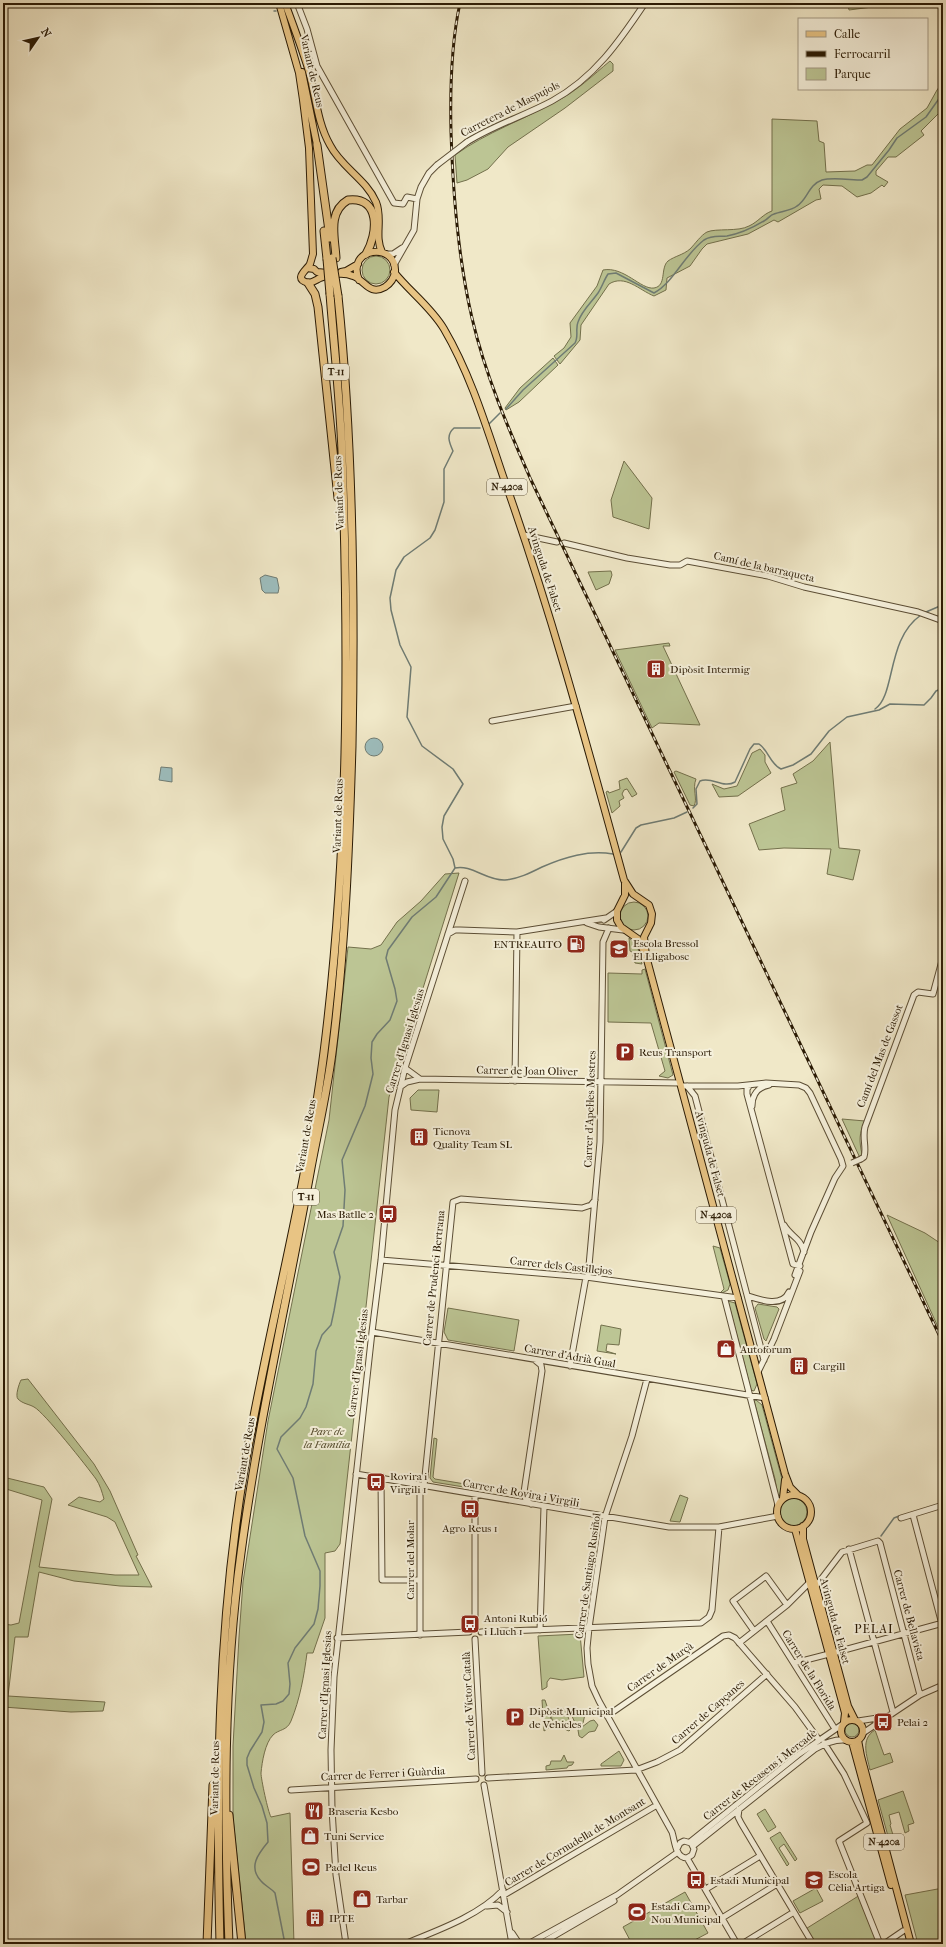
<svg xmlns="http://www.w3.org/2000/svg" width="946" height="1947" font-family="'IM FELL French Canon',serif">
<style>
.green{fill:#bcc594;stroke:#73704c}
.water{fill:#9dbebe;stroke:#6f7c74}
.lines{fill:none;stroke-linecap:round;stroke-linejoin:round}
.stream{stroke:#6f7c74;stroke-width:1.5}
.minor-casing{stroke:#5c4e35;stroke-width:7}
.major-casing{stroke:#2a1a04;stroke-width:8}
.highway-casing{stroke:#2a1a04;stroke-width:9}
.minor{stroke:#f5f0db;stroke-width:5}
.major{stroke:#e8c484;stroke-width:6}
.highway{stroke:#e8c484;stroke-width:7}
.rail-casing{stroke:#2a1a04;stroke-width:3}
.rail{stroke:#f5f0db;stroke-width:1.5;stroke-dasharray:4.5;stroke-linecap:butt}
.minor-bridge-casing{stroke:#5c4e35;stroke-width:7;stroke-linecap:butt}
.highway-bridge-casing{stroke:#2a1a04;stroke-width:9;stroke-linecap:butt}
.minor-bridge{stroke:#f5f0db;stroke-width:5}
.highway-bridge{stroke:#e8c484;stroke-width:7}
.labels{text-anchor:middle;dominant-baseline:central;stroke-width:4;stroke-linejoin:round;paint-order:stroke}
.shield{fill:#f5f0db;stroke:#675a44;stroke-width:1}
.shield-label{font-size:10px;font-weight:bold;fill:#2a1a04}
.street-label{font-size:11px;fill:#2a1a04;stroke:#f5f0db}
.poi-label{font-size:11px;fill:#2a1a04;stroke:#f5f0db;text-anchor:start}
.park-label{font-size:11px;font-style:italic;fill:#564d2f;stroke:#f5f0db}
.neighbourhood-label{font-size:12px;letter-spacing:1px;fill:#2a1a04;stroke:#f5f0db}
</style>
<rect width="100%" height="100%" fill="#f0e8c8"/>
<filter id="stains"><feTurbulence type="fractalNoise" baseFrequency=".005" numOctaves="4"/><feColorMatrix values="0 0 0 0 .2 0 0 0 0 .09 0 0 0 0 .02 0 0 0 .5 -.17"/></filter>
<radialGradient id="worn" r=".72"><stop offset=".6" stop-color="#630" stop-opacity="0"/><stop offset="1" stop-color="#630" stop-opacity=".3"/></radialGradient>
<path class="green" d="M838,3H879L880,6L849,10L848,5L839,6Z
M610,61L613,64V71L565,108L508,147L488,169L467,180L457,183L455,155C487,132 523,120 557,101C577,91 593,75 610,61Z
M943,82V109L921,131L924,135L896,157H888L876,171V175L888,182L884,187L882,185L871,193L857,197L842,186L823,185L819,189L821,199L816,200L778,222L774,220L748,234L707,244L702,249L690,266L667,278L666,290L654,296C639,290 625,274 609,284L581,325L580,340L560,364L554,356L564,348L571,337L570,323L597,286L603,270C624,266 641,290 654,288C667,286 660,268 668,261C675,256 683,255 690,249C695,244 701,235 707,232C716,228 738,232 749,226C758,222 763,214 772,211V119L817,121L819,141L824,143L826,172L855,171L867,165H872L900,129L927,108L937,90Z
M362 270a14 14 0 1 1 28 0a14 14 0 1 1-28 0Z
M553,358L558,365L519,402L506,410L505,408L520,388Z
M624,461L652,498L649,529L613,517L611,500Z
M611,571L612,575L609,584L596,590L588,572Z
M669,643L670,646H663L700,725L659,723L652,728L615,650Z
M830,742L839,848L860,850L853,880L827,874L831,849L784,848L759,850L749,824L785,810L781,788L797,783L793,774L813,761Z
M760,749L765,755V762L771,773L738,796L719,797L712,784L724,789L737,786L752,753Z
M676,771L696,779C692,789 698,799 694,806L690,805L674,772Z
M627,778L637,794L632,797L627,789L624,790L622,794L624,798L619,801L620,806L612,813L606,792L608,791L609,793L620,789L619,781Z
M459,873L389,1097L340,1544L335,1551L325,1553V1618L313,1653H307C304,1676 300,1699 291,1721C287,1731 279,1729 273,1735C265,1743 262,1762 261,1773C261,1779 268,1812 271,1817L290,1813L294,1944H246L233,1818V1746L239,1637L243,1582L268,1421L329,1120L348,947L371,949L381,945L397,922L421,901L445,874Z
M620 916a14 14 0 1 1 28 0a14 14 0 1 1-28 0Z
M629,938L637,945L642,964L635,963L632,952L630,951Z
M645,969L673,1075L668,1078L659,1076L665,1071L651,1023L608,1022V973L642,974V970Z
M418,1090H439L437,1112L411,1110L410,1098Z
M842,1119L865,1121C859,1133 859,1141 862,1154L860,1158Z
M887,1215L925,1233L943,1245V1338Z
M713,1246L720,1248L730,1284L728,1290L722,1293H720L724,1289Z
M728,1301L735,1303L757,1384L754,1391L751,1390Z
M758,1304L777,1307L779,1309L766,1341L764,1339L755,1308Z
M448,1308L519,1320L514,1351L448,1340L444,1332Z
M601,1325L621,1329L619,1345L607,1344L606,1351L616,1354L597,1351Z
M28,1379L94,1464L110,1491L138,1555L136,1556L152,1587L120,1586L74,1581L39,1572L28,1637H15L8,1696L105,1702L103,1711L71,1712L3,1707V1624L11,1625L19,1623L42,1500L3,1488V1477L44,1487L52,1499L39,1567L115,1575H139L115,1522L107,1517L68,1505L79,1497L100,1502L104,1499C102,1492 100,1485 96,1479C88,1468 44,1412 34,1407C29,1404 23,1404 18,1399C15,1396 19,1384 21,1380Z
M756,1400L762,1405L782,1479V1493L778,1497L775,1479L754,1401Z
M434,1438L437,1439L433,1477L435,1479L471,1485L470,1488L433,1482L430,1478Z
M680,1495L688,1498L680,1522L670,1521Z
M779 1512a14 14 0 1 1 28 0a14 14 0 1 1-28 0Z
M580,1634L584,1677L562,1680L550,1678L547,1682V1687L542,1690L538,1636Z
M542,1700H545L553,1725L544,1731Z
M563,1708L567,1714L572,1728L569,1731L555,1725L550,1715Z
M586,1710L583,1723L577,1727L571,1714Z
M594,1720L598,1725L595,1731L589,1732L582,1738L579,1736L578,1730L590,1721Z
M845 1730a7 7 0 1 1 14 0a7 7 0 1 1-14 0Z
M875,1730L884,1755L890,1753L893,1762L870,1770C867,1756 860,1739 875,1730Z
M619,1751L624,1760L621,1766H601V1764Z
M564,1755L567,1762H574L572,1765L568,1766L567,1768L546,1770V1766L550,1765L551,1761H561Z
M903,1791L914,1823L908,1825L909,1831L905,1833L899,1812L889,1815L891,1824L890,1825L896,1845L891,1847L878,1800Z
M765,1809L776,1827L768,1832L757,1814Z
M780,1832L797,1859L795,1861L784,1844L779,1848L789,1864L787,1866L770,1838Z
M816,1888L823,1901L800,1913L793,1901Z
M943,1888V1944H918L905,1895Z
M685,1892L708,1933L687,1944H632L623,1927Z
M860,1895L880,1944H813L804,1930Z"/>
<path class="water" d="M265,575L277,578L279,588L278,593H265L262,590L260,578Z
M365 747a9 9 0 1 1 18 0a9 9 0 1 1-18 0Z
M161,767L172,768V782L159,780Z"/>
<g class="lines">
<path class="stream" d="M274,11H276
M506,409L523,390L575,343C579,336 575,329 578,322C582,310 591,303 598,293C602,287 604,280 608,274L616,273L654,293C674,282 684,255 704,240C712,235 719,237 727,236C739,234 754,227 764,221C768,219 770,215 774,214C781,211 791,211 797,206C808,199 808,185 822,180C832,177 851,180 862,180L867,177L889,150L897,138L926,117L943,93
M489,424L500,413
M926,612L940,606
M875,709C896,695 886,639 921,615
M693,808L697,804L696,789L700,781C712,776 723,789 735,782L750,749L754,744H759C769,751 770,764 781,769L793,765L811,754L829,731L847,717L879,710L890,704L924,705L931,698L936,691L943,688
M621,852L636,828L641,825L674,818L687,812
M455,868L453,859L443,839L442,827L444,816L463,784L453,769L422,746L407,717L411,667L400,645L391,610L390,598L396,570L404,557L430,538L435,530L444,502V469L453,451C449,442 446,435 454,428H480
M455,868C471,864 487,881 505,880C518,879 530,873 542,867C565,857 588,850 613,854
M881,1536L894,1518L899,1516
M285,1944L275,1893C271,1888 265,1886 261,1881C248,1867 258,1854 268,1842L267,1823L262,1806L254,1788L247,1765V1758L250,1751L262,1732L264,1722L261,1705L276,1704L283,1701L289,1694L290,1684L288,1663L295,1648L314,1624L318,1609L320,1586V1571L305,1536L293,1478L277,1449L281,1437L300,1418L306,1407L313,1384L316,1351L322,1335L331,1325L334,1311L340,1277L334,1252L343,1226L345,1190L342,1160L365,1106L373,1074L371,1058L372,1042L377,1034L390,1020L397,1001L395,989L386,958L388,950L412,917L436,897L455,868"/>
<defs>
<path id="minor" d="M297,3L307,29L317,66L394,203L403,204L407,197L417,199
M467,142C494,125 524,116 552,101C594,78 619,42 645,3
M386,254H393L402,248
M394,265L414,230L417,199L421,187L429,173L437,165
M524,535L557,542
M564,543L627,558L670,565H680L687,561L768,576L804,587L918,612L943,621
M492,721L576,706
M604,920L617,911
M587,923L599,927L623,930
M448,934L455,930H460L517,932L606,918
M405,1068L420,1079
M515,1081L517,932
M750,1085L747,1089V1094L793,1264L800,1266
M681,1086H738L766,1083L799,1085L806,1088L810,1093L841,1159L843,1166L835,1178L811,1232L795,1275
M687,1086L695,1096L764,1360
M400,1087L407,1082L420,1079L680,1083
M752,1106C752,1095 758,1087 769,1085
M861,1159L864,1157C867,1148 862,1138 865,1127L914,995L918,992L933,994L943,957
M784,1225C790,1236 801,1238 804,1252
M381,1260L586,1277L738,1298
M588,1277L600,1142L603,942L609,928
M724,1296L778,1505
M748,1296C760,1300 782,1308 789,1292
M372,1332L765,1398
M570,1366L586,1277
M758,1372L774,1339L800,1271
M647,1379L632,1436L605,1517L589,1628L587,1648L588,1664L592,1686L599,1701L672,1832C675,1841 675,1858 687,1858L692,1855L694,1849L691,1843L684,1841L680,1843L677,1849
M356,1474L669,1527H719L778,1516
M381,1479L382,1580H420
M424,1486L453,1202L461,1199L582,1208L591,1205L595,1200
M475,1495V1627
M531,1504L526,1500L524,1492L542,1371L541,1365L536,1361
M913,1515L943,1628
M901,1518L943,1505
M849,1549L893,1712
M816,1586L842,1552L878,1541L880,1543L920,1695
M767,1621L835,1729
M540,1630L544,1507
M754,1631L733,1601L766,1576L787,1605
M481,1632L701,1623L709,1617L712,1610L719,1527
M420,1635V1486
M337,1638L469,1632
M475,1639L482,1773
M739,1643L787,1605L810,1582
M833,1653L943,1623
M794,1663L829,1654
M607,1716L723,1636L729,1635L735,1638L795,1707L819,1740
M858,1721L884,1717
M863,1733L920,1695L943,1685
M824,1743L844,1774L867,1823L839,1841L880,1944
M488,1778L636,1770L657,1762L680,1750L767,1674
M484,1785L512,1944
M291,1790L476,1779
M739,1809L738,1817L741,1823L813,1944
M690,1842L798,1755L843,1724
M693,1846L815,1749C825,1743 834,1739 846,1740
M687,1858L737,1944
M706,1889L760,1856
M504,1895L657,1805
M487,1906L498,1905L507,1912
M722,1918L777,1884
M512,1933L518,1942
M346,1944L336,1875L332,1809L331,1750L334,1677L372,1332L381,1260L395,1110L405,1068L465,881
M404,1944C436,1931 479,1916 503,1890
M528,1944L617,1895L678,1852
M540,1944L614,1901
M742,1944L794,1912
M884,1944L903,1931"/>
<path id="major" d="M279,3L299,73L303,100L309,148L313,254C312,257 311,261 310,264C307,270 292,279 309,283C314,282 316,280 320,278C329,274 344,272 353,276C365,280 369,296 385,287C391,283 394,278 395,272C397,241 345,247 359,280
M285,3C294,27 303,51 310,75C316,99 318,124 330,145C341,167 366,179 376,202C383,219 374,236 382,252
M302,72L317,145
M307,268L314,269L317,272L328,273
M341,272L346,271L358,264
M394,272C410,292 431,307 444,329C471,375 487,429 504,479C551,611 587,745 624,880L633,894L649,905L652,914L651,923L644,937L646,956
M625,883V895L617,911V920L621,927L638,939L646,956L785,1474L790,1487L798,1495
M777 1512a17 17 0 1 1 34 0a17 17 0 1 1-34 0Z
M783,1498L785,1480
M803,1526V1539L848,1706L855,1720
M795,1529L845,1713L844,1722
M841 1731a11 11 0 1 1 22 0a11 11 0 1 1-22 0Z
M858,1740L861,1756L911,1944
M852,1742L891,1885"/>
<path id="highway" d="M317,145L330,238
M324,231L327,259
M336,258C335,238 327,212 348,200C381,196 378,234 366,254
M308,283L315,294L318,307L338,498
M229,1815L242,1944
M207,1944L213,1785
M220,1944C216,1785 218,1627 244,1470C268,1330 306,1193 324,1052C349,854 349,651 342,452C340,399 334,347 330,294
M229,1944C224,1814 223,1683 241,1553C258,1424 288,1296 311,1168C318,1130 327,1092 332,1053C345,951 349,848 352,746C355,596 353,445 338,296"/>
</defs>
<use href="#minor" class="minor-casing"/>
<use href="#major" class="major-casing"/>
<use href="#highway" class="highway-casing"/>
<use href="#minor" class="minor"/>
<use href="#major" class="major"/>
<use href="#highway" class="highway"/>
<defs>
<path id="rail" d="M460,3C451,44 450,90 451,132C453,195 458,258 472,318C485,374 508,428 531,480L943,1343"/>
</defs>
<use href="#rail" class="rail-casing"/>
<use href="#rail" class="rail"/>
<defs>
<path id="minor-bridge" d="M437,165L467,142
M852,1163L861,1159"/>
<path id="highway-bridge" d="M332,258L338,296
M327,259L330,294"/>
</defs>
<use href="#minor-bridge" class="minor-bridge-casing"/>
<use href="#highway-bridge" class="highway-bridge-casing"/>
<use href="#minor-bridge" class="minor-bridge"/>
<use href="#highway-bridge" class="highway-bridge"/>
</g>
<defs>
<symbol id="building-square" viewBox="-11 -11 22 22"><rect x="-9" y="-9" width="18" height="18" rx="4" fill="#8f2418" stroke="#f5f0db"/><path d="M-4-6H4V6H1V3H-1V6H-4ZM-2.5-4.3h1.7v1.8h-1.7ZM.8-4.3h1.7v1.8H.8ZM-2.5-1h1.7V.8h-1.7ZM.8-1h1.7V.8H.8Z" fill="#fff"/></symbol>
<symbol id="fuel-square" viewBox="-11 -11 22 22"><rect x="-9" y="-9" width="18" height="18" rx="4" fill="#8f2418" stroke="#f5f0db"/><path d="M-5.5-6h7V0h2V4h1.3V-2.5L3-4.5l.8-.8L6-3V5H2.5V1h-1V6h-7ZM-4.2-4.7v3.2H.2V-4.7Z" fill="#fff"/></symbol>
<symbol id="school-square" viewBox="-11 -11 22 22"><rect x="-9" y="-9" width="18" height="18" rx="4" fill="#8f2418" stroke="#f5f0db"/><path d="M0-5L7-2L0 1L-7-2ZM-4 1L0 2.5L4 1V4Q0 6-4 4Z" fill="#fff"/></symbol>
<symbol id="parking-square" viewBox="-11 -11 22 22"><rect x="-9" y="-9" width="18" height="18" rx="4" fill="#8f2418" stroke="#f5f0db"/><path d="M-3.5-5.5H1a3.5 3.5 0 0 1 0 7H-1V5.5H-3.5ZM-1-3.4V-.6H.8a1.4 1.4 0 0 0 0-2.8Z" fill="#fff"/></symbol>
<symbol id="bus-square" viewBox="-11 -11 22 22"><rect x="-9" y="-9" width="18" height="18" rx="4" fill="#8f2418" stroke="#f5f0db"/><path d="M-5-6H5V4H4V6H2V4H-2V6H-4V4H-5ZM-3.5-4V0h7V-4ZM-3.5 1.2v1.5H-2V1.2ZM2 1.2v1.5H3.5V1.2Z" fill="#fff"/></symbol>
<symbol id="shop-square" viewBox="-11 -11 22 22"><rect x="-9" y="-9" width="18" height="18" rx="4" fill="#8f2418" stroke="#f5f0db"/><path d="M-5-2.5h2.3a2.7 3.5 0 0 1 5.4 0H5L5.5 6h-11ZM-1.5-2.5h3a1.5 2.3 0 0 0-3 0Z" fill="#fff"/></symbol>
<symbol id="restaurant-square" viewBox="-11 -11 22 22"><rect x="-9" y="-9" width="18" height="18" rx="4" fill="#8f2418" stroke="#f5f0db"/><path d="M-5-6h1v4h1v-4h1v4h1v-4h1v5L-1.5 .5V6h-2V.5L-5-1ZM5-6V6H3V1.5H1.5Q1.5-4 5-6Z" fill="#fff"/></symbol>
<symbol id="stadium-square" viewBox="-11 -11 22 22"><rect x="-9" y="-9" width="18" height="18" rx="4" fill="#8f2418" stroke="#f5f0db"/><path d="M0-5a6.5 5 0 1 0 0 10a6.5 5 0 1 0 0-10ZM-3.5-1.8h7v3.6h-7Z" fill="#fff"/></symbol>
</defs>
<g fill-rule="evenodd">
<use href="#building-square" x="645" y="658" width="22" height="22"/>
<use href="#fuel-square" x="565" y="933" width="22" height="22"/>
<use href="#school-square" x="608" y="938" width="22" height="22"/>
<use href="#parking-square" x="614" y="1041" width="22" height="22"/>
<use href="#building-square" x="408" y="1126" width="22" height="22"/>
<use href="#bus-square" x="377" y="1203" width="22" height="22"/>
<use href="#shop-square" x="715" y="1338" width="22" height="22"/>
<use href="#building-square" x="788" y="1355" width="22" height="22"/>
<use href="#bus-square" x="365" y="1471" width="22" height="22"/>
<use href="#bus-square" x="459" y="1498" width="22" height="22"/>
<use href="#bus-square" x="459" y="1613" width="22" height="22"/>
<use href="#parking-square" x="504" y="1706" width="22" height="22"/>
<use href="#bus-square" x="872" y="1711" width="22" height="22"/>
<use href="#restaurant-square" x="303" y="1800" width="22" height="22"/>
<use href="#shop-square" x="299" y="1825" width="22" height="22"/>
<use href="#stadium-square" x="300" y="1856" width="22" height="22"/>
<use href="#bus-square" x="685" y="1869" width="22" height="22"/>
<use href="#school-square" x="803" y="1869" width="22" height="22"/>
<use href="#shop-square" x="351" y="1888" width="22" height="22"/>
<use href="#stadium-square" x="626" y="1901" width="22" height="22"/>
<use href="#building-square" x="304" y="1907" width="22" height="22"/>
</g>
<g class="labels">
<g class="shield">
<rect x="323" y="364" width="26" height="16" rx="3"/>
<rect x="487" y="479" width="40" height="16" rx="3"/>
<rect x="293" y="1189" width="26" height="16" rx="3"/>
<rect x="696" y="1207" width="40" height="16" rx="3"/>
<rect x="864" y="1834" width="40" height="16" rx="3"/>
</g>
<g class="shield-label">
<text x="336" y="372">T-11</text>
<text x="507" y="487">N-420a</text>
<text x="306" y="1197">T-11</text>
<text x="716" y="1215">N-420a</text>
<text x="884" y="1842">N-420a</text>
</g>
<g class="street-label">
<text transform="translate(312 71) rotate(77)">Variant de Reus</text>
<text transform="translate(510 109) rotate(-27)">Carretera de Maspujols</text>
<text transform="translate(339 493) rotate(-92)">Variant de Reus</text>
<text transform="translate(764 567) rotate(13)">Camí de la barraqueta</text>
<text transform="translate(545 569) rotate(72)">Avinguda de Falset</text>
<text transform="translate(338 816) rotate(-88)">Variant de Reus</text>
<text transform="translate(405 1041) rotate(-73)">Carrer d'Ignasi Iglesias</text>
<text transform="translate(880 1056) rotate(-69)">Camí del Mas de Gassot</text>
<text transform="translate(527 1071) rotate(1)">Carrer de Joan Oliver</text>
<text transform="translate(590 1109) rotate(-88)">Carrer d'Apel·les Mestres</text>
<text transform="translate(306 1136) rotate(-80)">Variant de Reus</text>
<text transform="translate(710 1154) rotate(75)">Avinguda de Falset</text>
<text transform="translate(561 1266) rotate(6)">Carrer dels Castillejos</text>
<text transform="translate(434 1278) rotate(-84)">Carrer de Prudenci Bertrana</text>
<text transform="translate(570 1356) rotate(10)">Carrer d'Adrià Gual</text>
<text transform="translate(358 1363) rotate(-83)">Carrer d'Ignasi Iglesias</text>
<text transform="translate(245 1454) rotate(-80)">Variant de Reus</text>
<text transform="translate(521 1493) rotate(10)">Carrer de Rovira i Virgili</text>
<text transform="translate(410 1560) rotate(-90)">Carrer del Molar</text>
<text transform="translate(588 1576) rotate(-82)">Carrer de Santiago Rusiñol</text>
<text transform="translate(909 1615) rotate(75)">Carrer de Bellavista</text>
<text transform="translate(835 1621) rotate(75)">Avinguda de Falset</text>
<text transform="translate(660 1667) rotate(-35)">Carrer de Marçà</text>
<text transform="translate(809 1670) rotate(58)">Carrer de la Florida</text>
<text transform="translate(325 1685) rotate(-87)">Carrer d'Ignasi Iglesias</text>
<text transform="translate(469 1706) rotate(-93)">Carrer de Víctor Català</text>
<text transform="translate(708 1712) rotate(-41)">Carrer de Capçanes</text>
<text transform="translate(383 1774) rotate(-3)">Carrer de Ferrer i Guàrdia</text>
<text transform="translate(760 1775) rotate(-38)">Carrer de Recasens i Mercadè</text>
<text transform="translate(215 1778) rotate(-89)">Variant de Reus</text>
<text transform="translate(575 1842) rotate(-31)">Carrer de Cornudella de Montsant</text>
</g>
<g class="poi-label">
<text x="670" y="669">Dipòsit Intermig</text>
<text x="633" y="943">Escola Bressol<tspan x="633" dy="13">El Lligabosc</tspan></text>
<text x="562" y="944" text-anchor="end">ENTREAUTO</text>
<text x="639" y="1052">Reus Transport</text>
<text x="433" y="1131">Ticnova<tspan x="433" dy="13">Quality Team SL</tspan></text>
<text x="374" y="1214" text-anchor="end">Mas Batlle 2</text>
<text x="740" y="1349">Autoforum</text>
<text x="813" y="1366">Cargill</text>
<text x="390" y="1476">Rovira i<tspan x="390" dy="13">Virgili 1</tspan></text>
<text x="470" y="1528" text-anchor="middle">Agro Reus 1</text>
<text x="484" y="1618">Antoni Rubió<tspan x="484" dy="13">i Lluch 1</tspan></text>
<text x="529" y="1711">Dipòsit Municipal<tspan x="529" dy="13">de Vehicles</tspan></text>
<text x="897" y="1722">Pelai 2</text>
<text x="328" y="1811">Braseria Kesbo</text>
<text x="324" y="1836">Tuni Service</text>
<text x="325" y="1867">Padel Reus</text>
<text x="828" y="1874">Escola<tspan x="828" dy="13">Cèlia Artiga</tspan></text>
<text x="710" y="1880">Estadi Municipal</text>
<text x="376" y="1899">Tarbar</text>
<text x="651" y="1906">Estadi Camp<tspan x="651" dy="13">Nou Municipal</tspan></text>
<text x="329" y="1918">IPTE</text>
</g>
<g class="park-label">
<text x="327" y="1431">Parc de<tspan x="327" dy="13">la Família</tspan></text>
</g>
<g class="neighbourhood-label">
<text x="874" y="1629">PELAI</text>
</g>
</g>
<rect width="946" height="1947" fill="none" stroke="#f0e8c8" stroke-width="16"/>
<rect x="4" y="4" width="938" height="1939" fill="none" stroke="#2a1a04" stroke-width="2"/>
<rect x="8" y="8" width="930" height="1931" fill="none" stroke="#2a1a04"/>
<rect x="798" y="18" width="130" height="72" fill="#f5f0db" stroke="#a49a85"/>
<rect x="806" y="31" width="20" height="6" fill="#e8c484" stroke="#a49a85"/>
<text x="834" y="38" font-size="12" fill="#2a1a04">Calle</text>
<rect x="806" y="51" width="20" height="6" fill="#2a1a04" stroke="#a49a85"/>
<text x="834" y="58" font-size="12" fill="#2a1a04">Ferrocarril</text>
<rect x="806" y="68" width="20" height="12" fill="#bcc594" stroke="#a49a85"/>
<text x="834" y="78" font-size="12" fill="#2a1a04">Parque</text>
<g transform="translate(38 38) rotate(56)" stroke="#f5f0db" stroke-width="3" paint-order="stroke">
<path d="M0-3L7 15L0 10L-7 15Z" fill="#2a1a04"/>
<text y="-6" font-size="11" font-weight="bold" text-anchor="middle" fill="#2a1a04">N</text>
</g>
<rect width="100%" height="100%" filter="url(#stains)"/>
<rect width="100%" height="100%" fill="url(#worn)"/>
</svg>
